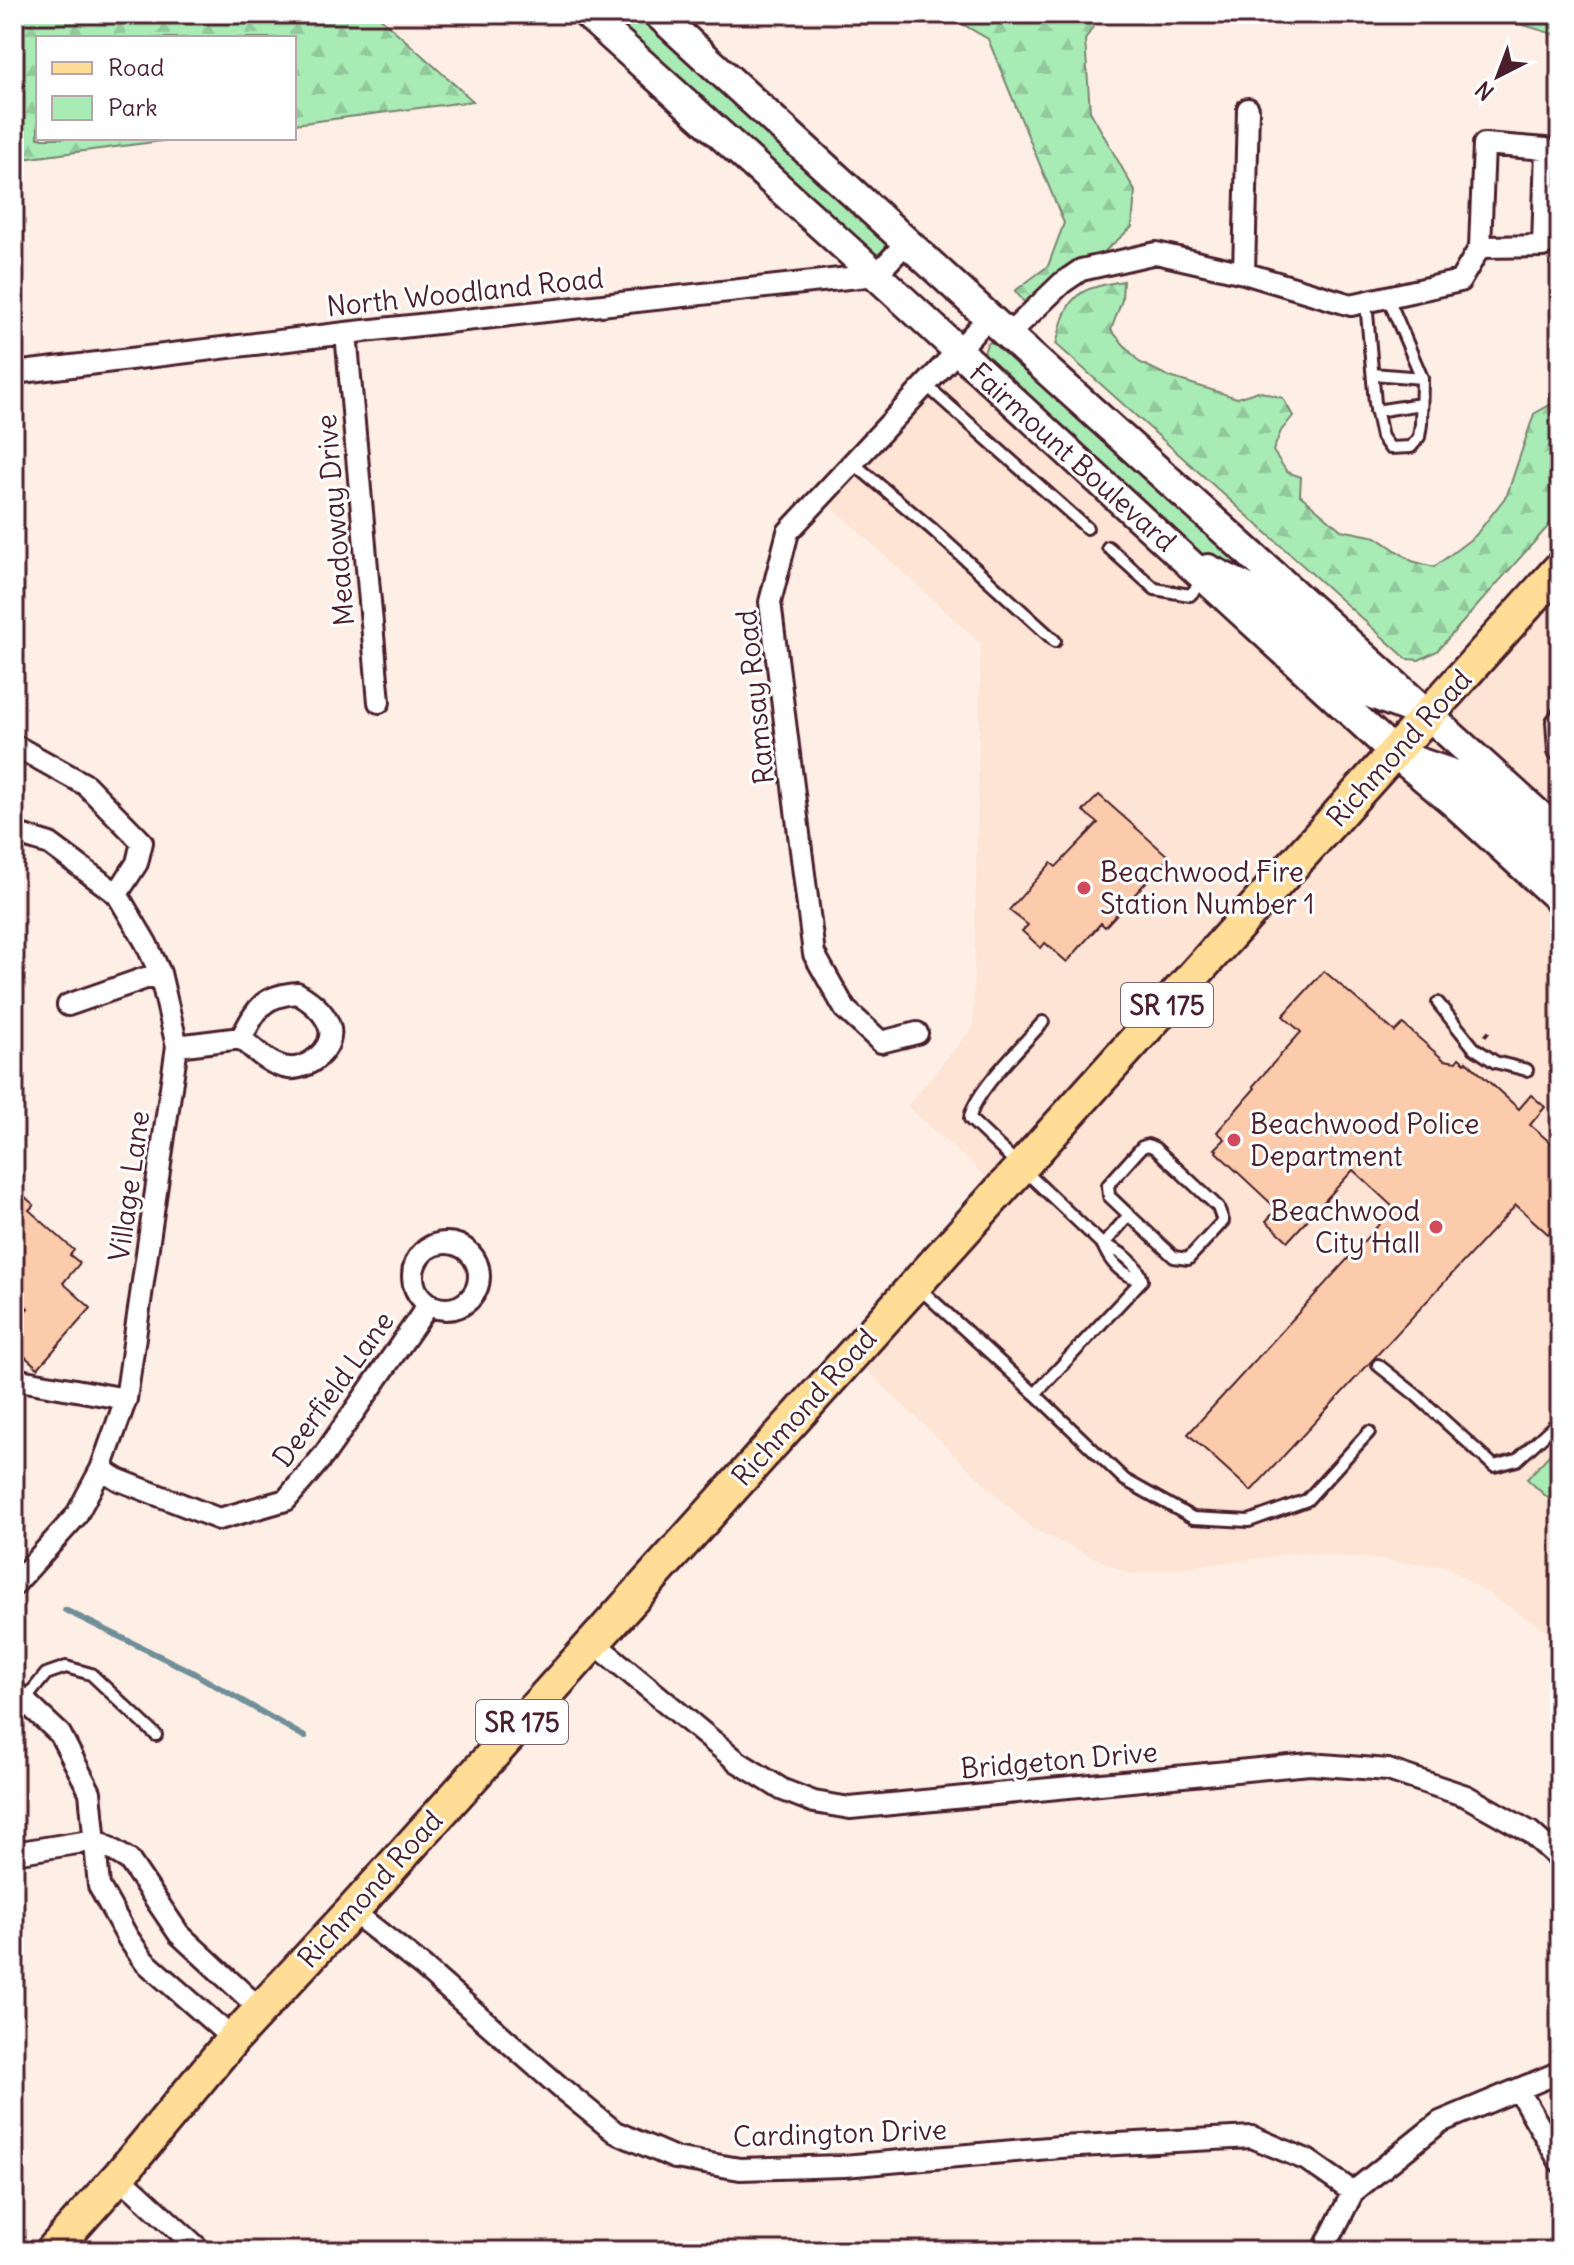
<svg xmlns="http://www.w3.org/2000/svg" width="1574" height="2265" font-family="Delius,sans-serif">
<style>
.built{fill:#fde4d4}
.green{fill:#a8ebb5;stroke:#798570;stroke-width:2}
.forest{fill:url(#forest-firs);stroke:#798570;stroke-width:2}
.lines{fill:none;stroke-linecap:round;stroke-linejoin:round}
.stream{stroke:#708f98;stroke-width:6}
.building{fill:#fbcbab;stroke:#4a1f2b;stroke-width:2}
.lane-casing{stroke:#4a1f2b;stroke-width:16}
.street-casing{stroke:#4a1f2b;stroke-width:26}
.secondary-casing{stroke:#4a1f2b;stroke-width:34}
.primary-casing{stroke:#4a1f2b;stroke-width:38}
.path{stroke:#4a1f2b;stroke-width:3;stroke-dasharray:6 6;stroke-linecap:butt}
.lane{stroke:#fff;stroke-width:10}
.street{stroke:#fff;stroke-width:20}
.secondary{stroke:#fff;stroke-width:28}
.primary{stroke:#ffdd96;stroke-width:32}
.poi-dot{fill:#d1495b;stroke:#fff;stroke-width:3}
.labels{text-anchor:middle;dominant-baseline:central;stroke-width:6;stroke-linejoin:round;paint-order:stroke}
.shield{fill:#fff;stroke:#80626b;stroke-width:2}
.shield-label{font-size:26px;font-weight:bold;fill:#4a1f2b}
.street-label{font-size:28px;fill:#4a1f2b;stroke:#fff}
.poi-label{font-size:28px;fill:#4a1f2b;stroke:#fff;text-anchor:start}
</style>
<defs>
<pattern id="forest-firs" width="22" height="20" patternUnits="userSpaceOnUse" patternTransform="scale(2)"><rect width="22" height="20" fill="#a8ebb5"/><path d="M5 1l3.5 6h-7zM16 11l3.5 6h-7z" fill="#92c99c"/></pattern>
</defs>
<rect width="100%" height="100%" fill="#feefe6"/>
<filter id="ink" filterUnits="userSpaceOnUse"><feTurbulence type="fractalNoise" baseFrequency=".0125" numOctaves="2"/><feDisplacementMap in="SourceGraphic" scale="16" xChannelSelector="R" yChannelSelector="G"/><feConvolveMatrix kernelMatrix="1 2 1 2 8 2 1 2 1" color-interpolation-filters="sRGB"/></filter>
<g filter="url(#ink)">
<path class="built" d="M989,317L1428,716L1560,568V1640L1446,1566L1302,1553L1130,1574L1031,1528L851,1355L999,1189L907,1106L973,1027L981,644L821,497Z"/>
<path class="green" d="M600,14H644L883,231L887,241L884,251L875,256Z
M997,339L1271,581L1264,588L1184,544L983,356L987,344Z
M1560,1443V1509L1527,1479Z"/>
<path class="forest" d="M14,14H376L473,101L294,124V38H38V138H185L14,160Z
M956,14H1101L1085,40L1090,111L1135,191L1132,227L1085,269L1030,304L1025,303L1015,291L1048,266L1064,223L988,39L959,22Z
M1487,14H1560V36Z
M1123,281L1122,300L1111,330L1139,362L1170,377L1237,398L1258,391L1283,398L1293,416L1281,431L1273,451L1287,472L1301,477L1300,495L1341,530L1376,537L1412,561L1434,567L1475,536L1507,495L1534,414L1560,399V513L1437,651L1419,660L1407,659L1056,344C1059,335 1060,327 1063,319C1072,288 1096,286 1123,281Z"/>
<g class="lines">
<path class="stream" d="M65,1610L192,1672L305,1737"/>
</g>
<path class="building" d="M1099,795L1169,857L1105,927L1101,923L1067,962L1045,943L1041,948L1022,931L1028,925L1009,910L1051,863L1056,867L1098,823L1083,811Z
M1324,971L1395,1032L1403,1024L1444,1060L1456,1062L1459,1058L1465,1063L1466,1061L1519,1109L1531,1095L1545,1107L1530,1125L1560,1151V1221L1548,1234L1516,1205L1251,1491L1188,1434L1394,1208L1353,1170L1288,1241L1266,1221L1277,1209L1216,1152L1217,1150L1215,1149L1225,1139L1217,1132L1255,1088L1253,1086L1301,1032L1283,1016Z
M14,1187L34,1205L29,1210L74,1250L70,1255L80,1263L63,1283L91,1308L38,1368L14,1347V1339L22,1330L14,1323L28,1308L14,1296Z"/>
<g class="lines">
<defs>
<path id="lane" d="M1366,302L1375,403L1382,437L1390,448L1411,447L1419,437L1421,424L1422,378L1388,298
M1373,374L1422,378
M926,385L1087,528
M1376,411L1421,404
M853,463L932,529L1055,641
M1108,547L1155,589L1190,595L1204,580
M1560,711L1552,721L1554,752L1560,757
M1438,1003L1474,1048L1495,1062L1527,1070
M1043,1022C1025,1043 972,1094 970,1119L1103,1245L1129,1215L1174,1257L1188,1259L1223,1221L1218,1207L1155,1148L1148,1145L1142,1147L1108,1185L1109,1196L1129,1215
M1103,1245C1110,1262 1122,1276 1142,1280
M1103,1245C1118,1249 1138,1263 1142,1280
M919,1288L1035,1394L1142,1280
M1378,1365L1416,1395L1494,1466L1517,1460L1560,1420
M1035,1394L1125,1480L1193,1518L1249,1521L1307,1500L1369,1432
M24,1701L46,1674L66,1667L91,1674L156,1735"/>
<path id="street" d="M1244,273L1248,109
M346,333L379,702
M1008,335L1062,283L1081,270L1156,253L1244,273L1351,305L1460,281L1480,247L1484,144L1546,149L1543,246L1480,247
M14,373L346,333L876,275L908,241
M14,745L86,785L142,842L137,863L117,894
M14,833L50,844L117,894L146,943L160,973L177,1046L126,1399L101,1469L76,1516L14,1585
M297,993C311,1001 326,1012 330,1029C334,1049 308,1070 289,1068C270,1066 255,1050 241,1038C257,1009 261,996 297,993Z
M68,1005L160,973
M917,1033L881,1042L845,1009L814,954L770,602L788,532L989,317
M177,1046L241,1038
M413 1276a33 33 0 1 1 66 0a33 33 0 1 1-66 0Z
M14,1379L126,1399
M101,1469L119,1480L219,1519L286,1500L324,1455L429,1304
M593,1642L738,1762L783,1790L814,1802L850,1808L1310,1764L1388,1770L1466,1796L1530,1832L1560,1859
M14,1691L60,1734L90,1792L99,1886L128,1938L144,1961L233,2039
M96,1840L129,1860L179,1934L260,2009
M14,1853L96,1840
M352,1911L422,1966L561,2088L615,2132L675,2158L740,2169L844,2166L1060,2147L1252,2137L1307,2160L1353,2192
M1519,2091L1560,2162
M119,2176L201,2251
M1323,2251L1353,2192L1440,2122L1560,2072"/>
<path id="secondary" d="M587,14L876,275L1395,753L1453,802L1560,900
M658,14L1008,335L1560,834
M1208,569L1261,595L1372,694L1408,708
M1415,761L1465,778L1560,864"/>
<path id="primary" d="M52,2251L119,2176L233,2039L352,1911L1560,568"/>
</defs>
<use href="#lane" class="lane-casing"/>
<use href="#street" class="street-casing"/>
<use href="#secondary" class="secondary-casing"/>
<use href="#primary" class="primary-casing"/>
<path class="path" d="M1485,1036L1493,1027"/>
<use href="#lane" class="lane"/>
<use href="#street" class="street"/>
<use href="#secondary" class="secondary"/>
<use href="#primary" class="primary"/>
</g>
</g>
<g class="poi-dot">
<circle cx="1084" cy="888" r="8"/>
<circle cx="1234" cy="1140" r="8"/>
<circle cx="1436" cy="1227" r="8"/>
</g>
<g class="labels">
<g class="shield">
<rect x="1121" y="983" width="92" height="44" rx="6"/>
<rect x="476" y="1700" width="92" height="44" rx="6"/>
</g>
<g class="shield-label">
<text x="1167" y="1005">SR 175</text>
<text x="522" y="1722">SR 175</text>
</g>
<g class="street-label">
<text transform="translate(465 292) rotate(-6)">North Woodland Road</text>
<text transform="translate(1073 457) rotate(42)">Fairmount Boulevard</text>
<text transform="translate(335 520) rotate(-95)">Meadoway Drive</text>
<text transform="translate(755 697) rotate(-96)">Ramsay Road</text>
<text transform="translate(1399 748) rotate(-48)">Richmond Road</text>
<text transform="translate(129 1186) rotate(-82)">Village Lane</text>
<text transform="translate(333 1389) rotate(-54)">Deerfield Lane</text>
<text transform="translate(804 1407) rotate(-48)">Richmond Road</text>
<text transform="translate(1059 1760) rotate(-5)">Bridgeton Drive</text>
<text transform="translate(370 1889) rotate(-48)">Richmond Road</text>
<text transform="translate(840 2133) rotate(-2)">Cardington Drive</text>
</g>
<g class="poi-label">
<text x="1100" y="872">Beachwood Fire<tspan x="1100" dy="32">Station Number 1</tspan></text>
<text x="1250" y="1124">Beachwood Police<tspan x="1250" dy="32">Department</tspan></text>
<text x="1420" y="1211" text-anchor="end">Beachwood<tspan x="1420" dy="32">City Hall</tspan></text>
</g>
</g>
<rect width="1574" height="2265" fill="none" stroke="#fff" stroke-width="48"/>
<rect x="24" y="24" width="1526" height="2217" fill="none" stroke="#4a1f2b" stroke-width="3" filter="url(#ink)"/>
<rect x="36" y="36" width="260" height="104" fill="#ffffff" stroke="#b7a5aa" stroke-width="2"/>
<rect x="52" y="62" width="40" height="12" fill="#ffdd96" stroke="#b7a5aa" stroke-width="2"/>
<text x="108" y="76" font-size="24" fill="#4a1f2b">Road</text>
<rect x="52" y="96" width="40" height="24" fill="#a8ebb5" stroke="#b7a5aa" stroke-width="2"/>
<text x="108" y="116" font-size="24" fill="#4a1f2b">Park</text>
<g transform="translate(1498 76) rotate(222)" stroke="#ffffff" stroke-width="6" paint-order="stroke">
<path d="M0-6L14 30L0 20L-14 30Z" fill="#4a1f2b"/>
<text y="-12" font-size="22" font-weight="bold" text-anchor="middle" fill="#4a1f2b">N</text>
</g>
</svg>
